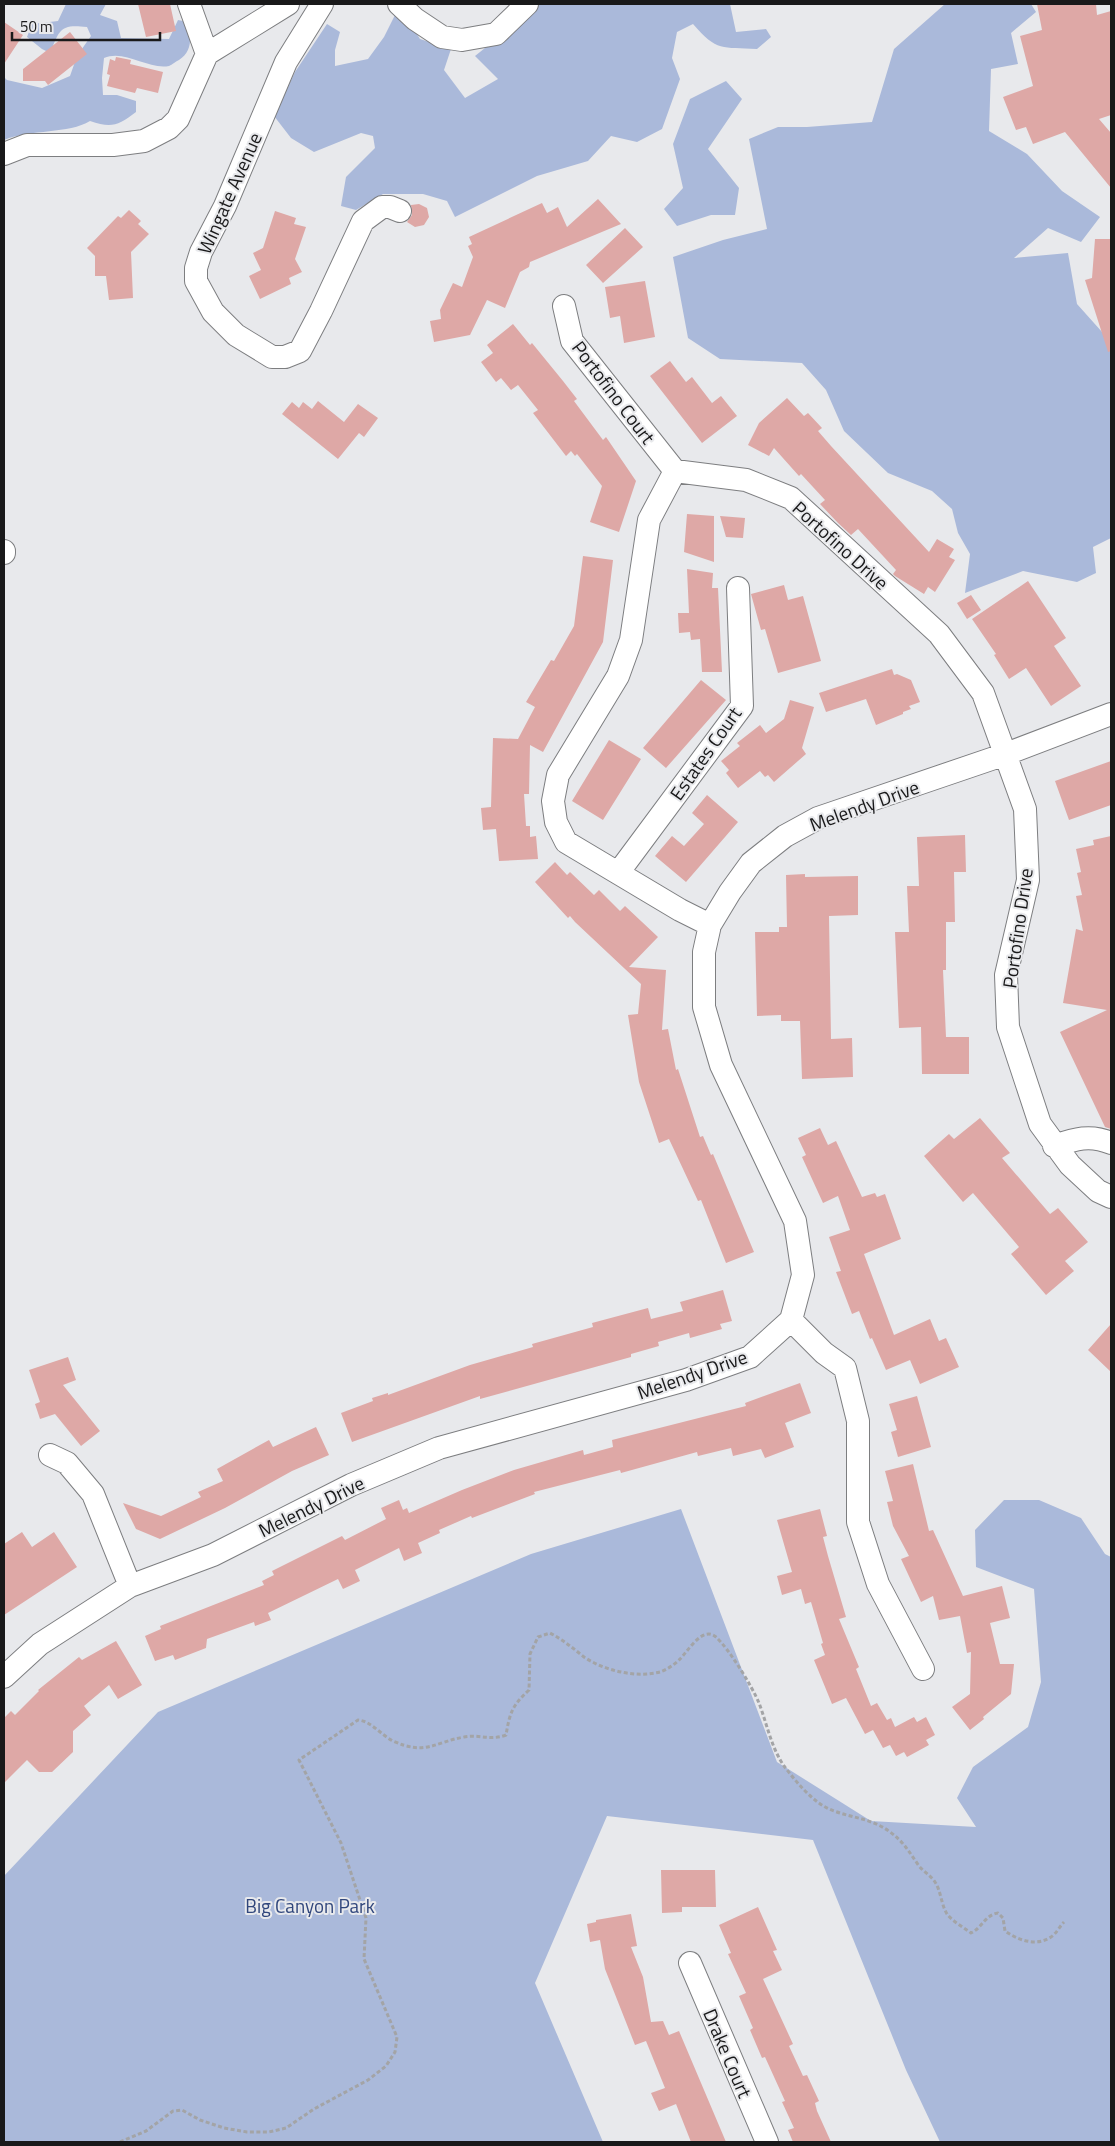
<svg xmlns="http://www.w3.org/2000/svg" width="1115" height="2146" font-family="'Titillium Web',sans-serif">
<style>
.green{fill:#aab9da}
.building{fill:#dea8a6}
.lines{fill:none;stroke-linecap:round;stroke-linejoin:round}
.minor-casing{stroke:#7d7e80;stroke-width:24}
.path{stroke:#a3a4a6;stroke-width:3;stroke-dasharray:4 2.5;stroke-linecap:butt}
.minor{stroke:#fff;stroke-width:22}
.labels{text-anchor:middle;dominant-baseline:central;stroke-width:4;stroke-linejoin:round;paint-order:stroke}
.street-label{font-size:19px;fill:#19191a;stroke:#e8e9ec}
.park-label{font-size:19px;fill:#30467c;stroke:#e8e9ec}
</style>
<rect width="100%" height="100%" fill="#e8e9ec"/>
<path class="green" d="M66,4H106L100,15L117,21L121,38L169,39L178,20L188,22C191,36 193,51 179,60C176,61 172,65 169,66C148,70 125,49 104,58L102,78L103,95H117L136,101V112C118,126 111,128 90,121C69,134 31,129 4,140V77L7,80L42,88L70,76L77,56L91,36L87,27C60,24 60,29 50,53L42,49L27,37L32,24L58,21Z
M540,4H730L736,32L766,29L771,37L757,49C722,47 717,52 693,24L677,32L672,58L680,79L662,129L637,142L611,136L588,161L537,176L455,217L447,201L423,194H383L356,210L341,206L346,177L375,148L373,136L361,133L314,152L291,138L274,116L295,72L327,24L340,32L335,50V66L368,59L384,37L395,15L413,28L420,39L451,49L444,70L465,98L498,79L475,56Z
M945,4H1031L1036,12L1011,33L1018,64L991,69L989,131L1027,154L1062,191L1100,217L1081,242L1048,228L1014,258L1068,253L1077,304L1111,342V538L1093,547L1096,573L1077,582L1023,571L965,593L970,554L958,533L952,509L932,491L888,473L844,431L826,390L802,363L720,359L688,338L673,257L723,240L767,229L749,139L778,127H807L872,122L894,49Z
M726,81L742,99L708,149L739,188L735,215H711L677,226L664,209L683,188L673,144L690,99Z
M1004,1500H1039L1081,1518L1105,1554L1111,1557V2142H940L906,2070L813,1840L607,1816L535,1983L603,2142H4V1876L158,1712L531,1554L681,1509L777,1762L871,1821L976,1827L957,1798L973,1767L1028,1727L1041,1682L1034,1589L976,1567L975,1530Z"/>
<path class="building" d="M138,4H170L176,31L146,37Z
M1037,4H1096L1097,15L1111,11V115L1099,119L1111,133V188L1065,132L1033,144L1026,127L1016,130L1003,97L1033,86L1020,36L1042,30Z
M4,22L23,35L4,64Z
M70,32L87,54L48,85L45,81H23V69Z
M116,57L131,60L130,64L163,72L158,93L137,88L135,93L107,86L110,75L107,74L110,59L115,61Z
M598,199L621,224L530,262L529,267L520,272L505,308L487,300L470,335L434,342L430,321L441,319L440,310L453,283L462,287L473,257L468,246L472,244L469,237L542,203L547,213L558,207L567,227Z
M419,204L427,208L429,217L424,225L415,227L407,222L412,215L411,205Z
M129,210L141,221L138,224L149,234L131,252L133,298L109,300L106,276H95V256L87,248L118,216L121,218Z
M275,211L296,218L294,224L306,227L295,259L302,272L289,278L291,284L260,299L249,276L261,270L253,253L263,248Z
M625,228L643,247L603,283L586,265Z
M1095,239H1111V351L1108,352L1085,280L1092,278Z
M645,281L655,337L624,343L620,316L610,318L605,287Z
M513,324L530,345L532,343L563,381L577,399L574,401L603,440L606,437L636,481L619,532L590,522L602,486L577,454L575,456L571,451L566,456L533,413L538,410L518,385L511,390L501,378L496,382L481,362L493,353L487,345Z
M670,361L686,382L692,377L712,403L721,396L737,416L702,443L650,376Z
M787,398L804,416L808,413L822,428L818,431L831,446L929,552L937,539L954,549L949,557L955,560L935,592L928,587L924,594L895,576L893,574L896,570L858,529L851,535L838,523L820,504L825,500L801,474L799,476L774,448L769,456L748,445L759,423Z
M318,401L344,422L358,404L378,418L364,437L359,433L338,459L282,414L292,402L299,408L303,402L312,409Z
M687,514L714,516V562L684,552Z
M720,516L745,518L743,538L726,537Z
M583,556L613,560L603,642L543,752L530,745L529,794H524L526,826H530V837L536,836L538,859L499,861L496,829L483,830L481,808L491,807L493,738L518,739L535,707L526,702L551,660L554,661L574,626Z
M687,569L713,573L712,588H718L722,672H702L700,639L691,640L690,632L679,633L678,613H689Z
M1028,581L1066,638L1054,646L1081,686L1051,706L1026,668L1009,679L994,655L996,654L972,619Z
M784,585L788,600L803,596L821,661L778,673L765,629L761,630L751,594Z
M971,595L981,610L967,619L957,603Z
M892,669L894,675L897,674L911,680L920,702L909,706L911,709L903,712V714L876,725L866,699L826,712L819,693Z
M701,680L726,700L666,768L643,748Z
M790,700L814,707L802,748L806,754L774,782L768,775L765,777L760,771L738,788L726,773L729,770L721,761L740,746L737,743L760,725L766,733L784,719Z
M609,740L641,759L603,820L572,801Z
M1111,761V805L1069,820L1055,781Z
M707,795L738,822L686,882L655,856L672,836L684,846L704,824L692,813Z
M965,835L966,872H954L955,922H946V970H943L946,1037H969V1074H922L921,1027L899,1028L895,932H909L907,886H919L917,837Z
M1111,836V1129L1105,1127L1060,1032L1107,1010L1063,1003L1076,929L1083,931L1076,896L1082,895L1077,873L1081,872L1076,849L1094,845L1093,840Z
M555,862L567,875L570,872L594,895L599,890L620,911L625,906L658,937L629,967L666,970L662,1030L668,1029L676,1070L678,1069L700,1137L703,1136L711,1155L713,1154L754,1252L726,1263L701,1200L698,1201L669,1139L659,1143L639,1082L628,1015L638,1014L641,984L575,922L570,916L568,918L535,882Z
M805,874V877L858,876V915L829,916L831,1039L852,1038L853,1077L802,1079L800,1021H781V1015L757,1016L755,932H779V927H787L786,875Z
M980,1118L1010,1153L1002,1158L1050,1214L1058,1208L1088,1242L1065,1261L1074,1271L1046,1295L1011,1254L1019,1247L973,1193L963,1202L924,1156L949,1134L954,1139Z
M820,1128L828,1145L836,1141L862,1197L875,1193L877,1197L885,1194L901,1239L864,1254L894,1335L930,1319L939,1341L946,1338L959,1367L920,1384L910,1360L886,1370L872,1338L870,1339L859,1311L852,1314L836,1272L841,1271L829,1237L850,1230L838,1196L823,1203L802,1157L806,1155L798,1138Z
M723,1290L732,1321L720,1324L722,1329L690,1338L689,1333L658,1342L659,1346L631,1354V1357L480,1399V1396L352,1442L341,1413L373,1401L372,1398L388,1393V1395L470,1365L533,1347L532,1344L593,1327L592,1323L648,1308L651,1319L683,1311L680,1302Z
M1111,1324V1372L1088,1350Z
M68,1357L76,1380L63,1385L100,1431L81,1446L55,1414L40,1419L35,1404L40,1402L29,1370Z
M800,1383L811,1413L785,1423L794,1447L765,1458L761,1449L733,1456L731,1448L698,1456L697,1452L621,1473L620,1470L534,1492L535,1494L472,1518L471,1516L439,1530L440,1533L418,1543L422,1553L404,1561L399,1548L355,1570L360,1581L343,1589L338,1579L268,1613L271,1620L255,1626L254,1622L207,1639L206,1648L175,1660L173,1655L155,1661L145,1636L161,1629L160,1626L264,1585L262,1581L274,1575L272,1571L342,1536L345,1540L386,1519L381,1508L399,1500L403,1510L407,1508L409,1513L462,1490L514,1470L583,1450L584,1455L613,1447L612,1440L746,1406L745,1403Z
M917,1396L931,1447L898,1457L891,1432L897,1430L889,1404Z
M316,1427L329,1455L292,1471L225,1508L160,1539L136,1529L123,1503L161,1516L201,1497L198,1492L223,1481L217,1469L269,1440L273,1447Z
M913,1464L929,1531L933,1530L963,1596L1002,1586L1010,1618L990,1623L1000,1664H1014L1011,1694L983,1717L984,1719L970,1730L952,1707L970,1694L971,1652L967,1653L960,1616L939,1620L933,1596L921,1602L901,1559L909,1556L893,1526L887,1502L893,1501L885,1471Z
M820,1509L827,1536L823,1537L828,1556L846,1617L839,1619L859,1667L856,1669L871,1706L877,1703L887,1720L891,1718L895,1727L914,1717L917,1722L926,1717L935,1735L926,1740L929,1745L907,1757L904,1752L896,1756L890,1745L883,1748L873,1730L865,1734L846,1698L832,1704L814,1660L825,1655L821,1644L823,1643L811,1602L805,1604L801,1589L782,1595L777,1576L792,1572L777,1520Z
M22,1532L32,1547L54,1532L77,1567L4,1615V1544Z
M116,1641L142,1685L118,1699L109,1685L84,1706L91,1715L73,1731V1752L52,1772H39L27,1760L4,1783V1718L11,1711L15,1715L39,1691L38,1690L79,1657L82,1660Z
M661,1870H715L716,1907H682V1912L662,1913Z
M758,1907L777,1950L773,1951L782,1970L763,1979L793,2044L789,2046L803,2076L807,2075L819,2101L815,2103L817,2111L831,2142H793L788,2130L794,2128L782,2102L785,2101L765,2057L762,2058L750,2030L753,2028L739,1996L746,1993L728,1954L731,1953L719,1925Z
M631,1914L637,1946L631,1947L643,1977L651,2022L663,2021L669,2035L679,2031L726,2142H691L676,2104L659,2111L651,2093L665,2088L646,2041L635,2045L605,1969L600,1940L590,1942L587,1924L596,1922V1920Z"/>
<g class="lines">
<defs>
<path id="minor" d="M189,4L207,54
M322,4L286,62L225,206L201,252L196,268V281L213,312L236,335L272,357H285L300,351L321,311L363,221L382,207H390L400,211
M399,4L415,19L442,37L462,40L496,34L527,4
M4,154L27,145H113L144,141L169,128L178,119L207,54L288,4
M564,306L572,341L675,471
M4,551V553
M618,873L742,706L738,588
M710,925L680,910L566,842L556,822L553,801L558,775L618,676L631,640L649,520L675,471L746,480L791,498L939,634L983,693L1025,809L1028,880L1006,975L1008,1027L1040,1124L1070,1165L1098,1191L1111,1197
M1054,1146C1075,1139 1090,1134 1111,1143
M791,1320L824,1353L845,1368L858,1421V1522L878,1584L923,1669
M50,1455L67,1463L93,1494L130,1586
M4,1677L40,1644L130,1586L213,1555L351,1485L439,1448L686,1380L750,1357L791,1320L803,1275L795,1221L721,1065L704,1007V952L710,925L730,892L751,863L785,836L818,818L1006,754L1111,714
M690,1963L767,2142"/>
</defs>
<use href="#minor" class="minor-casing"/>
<path class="path" d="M120,2142L146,2131L173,2111L182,2110L200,2120L224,2128L247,2132H269L286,2128L314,2109L368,2080L386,2066L395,2052L397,2037L364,1959L366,1918L341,1843L299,1760L358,1720C371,1721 381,1735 393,1741C426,1756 435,1742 464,1737C479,1734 491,1741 506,1735C510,1712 512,1706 529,1690L530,1654L538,1637L550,1633C563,1640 573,1648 584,1657C605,1671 636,1678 660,1672C666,1670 674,1665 679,1660C687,1653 702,1625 716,1637C729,1649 752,1686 759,1703C767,1724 771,1747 784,1766C797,1783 814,1804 834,1811C853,1818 873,1819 890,1832C903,1841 910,1853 919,1866C924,1872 931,1876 935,1882C941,1891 941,1904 947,1914C952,1921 963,1927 971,1933C982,1928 985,1915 998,1913L1003,1918L1005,1931C1018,1940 1036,1947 1051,1937C1056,1934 1060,1926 1064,1922"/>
<use href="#minor" class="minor"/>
</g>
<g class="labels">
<g class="street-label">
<text transform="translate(229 193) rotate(-66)">Wingate Avenue</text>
<text transform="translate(614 392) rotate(53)">Portofino Court</text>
<text transform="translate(841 545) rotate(42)">Portofino Drive</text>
<text transform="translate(705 753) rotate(-55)">Estates Court</text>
<text transform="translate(864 805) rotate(-20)">Melendy Drive</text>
<text transform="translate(1017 928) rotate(-82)">Portofino Drive</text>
<text transform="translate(692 1374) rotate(-19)">Melendy Drive</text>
<text transform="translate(311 1506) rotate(-26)">Melendy Drive</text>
<text transform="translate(728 2053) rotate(67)">Drake Court</text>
</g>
<g class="park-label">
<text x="310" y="1905">Big Canyon Park</text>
</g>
</g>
<rect width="1115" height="2146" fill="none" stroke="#19191a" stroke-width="10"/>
<path d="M12 32v8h148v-8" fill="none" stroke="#19191a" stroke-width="2.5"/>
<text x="20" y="32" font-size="15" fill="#19191a" stroke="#e8e9ec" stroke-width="4" paint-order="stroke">50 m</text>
</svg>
